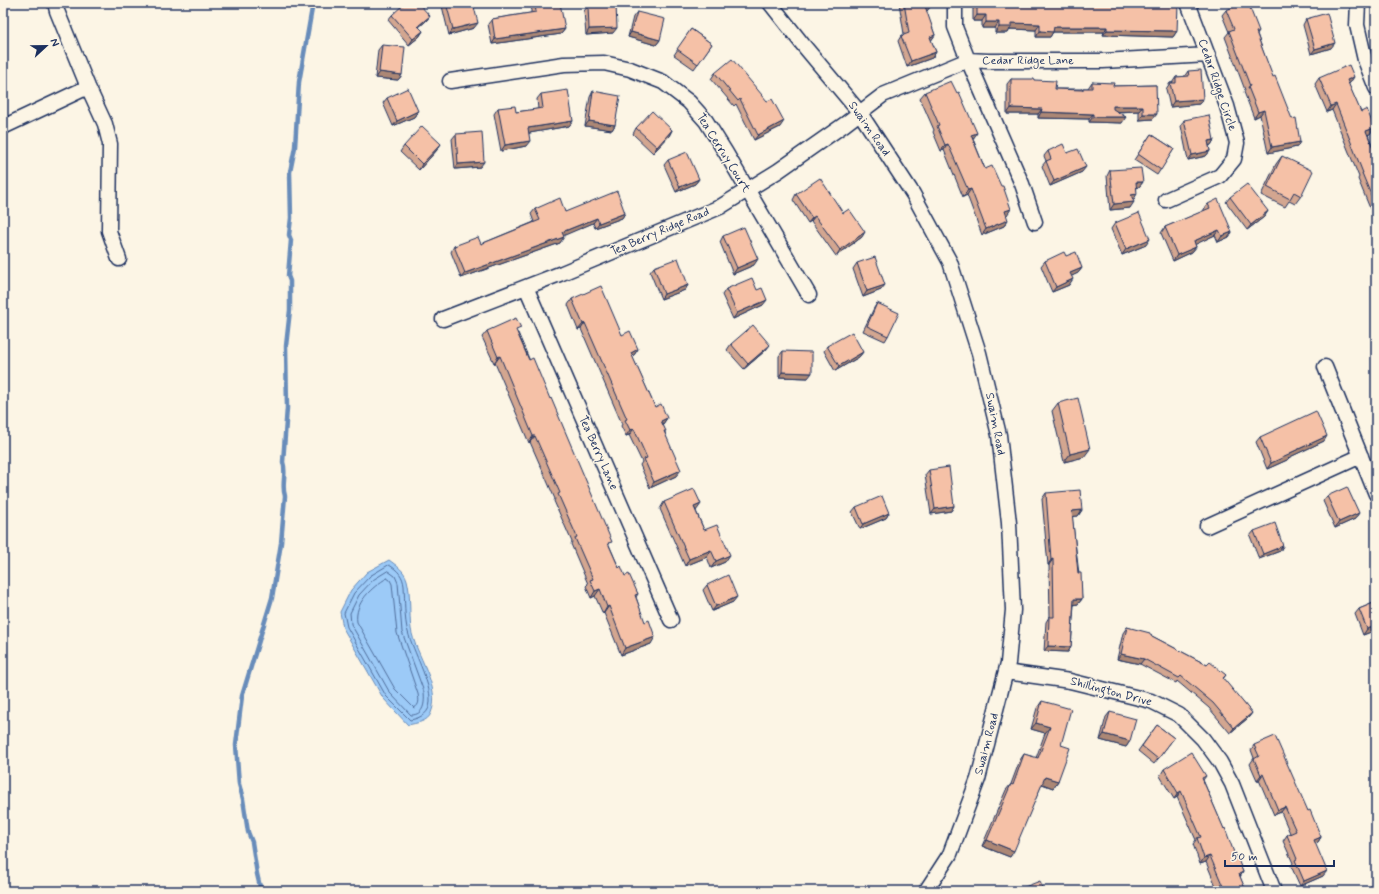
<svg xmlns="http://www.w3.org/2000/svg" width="1379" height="894" font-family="Mynerve,sans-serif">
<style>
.water{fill:#9ccaf7;stroke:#688cba}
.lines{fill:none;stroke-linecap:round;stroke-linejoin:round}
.shore{stroke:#4f6d9b;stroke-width:1}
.stream{stroke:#688cba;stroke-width:4.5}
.street-casing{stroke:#1b2f5e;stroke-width:17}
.street{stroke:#fcf5e5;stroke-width:14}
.wall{fill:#d3a690;stroke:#1b2f5e}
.shaded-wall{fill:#ac8775;stroke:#1b2f5e}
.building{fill:#f5c1a7;stroke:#1b2f5e}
.labels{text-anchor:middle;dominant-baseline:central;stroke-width:3;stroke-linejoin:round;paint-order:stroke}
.street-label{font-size:12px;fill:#1b2f5e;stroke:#fcf5e5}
</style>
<rect width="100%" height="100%" fill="#fcf5e5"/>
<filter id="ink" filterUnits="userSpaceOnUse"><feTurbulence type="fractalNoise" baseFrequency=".025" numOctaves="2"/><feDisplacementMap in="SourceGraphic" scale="8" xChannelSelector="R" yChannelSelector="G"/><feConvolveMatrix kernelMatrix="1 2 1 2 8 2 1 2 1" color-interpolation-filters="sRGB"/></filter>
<g filter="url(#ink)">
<path class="water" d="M389,560C397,566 404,570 407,580C411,595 409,613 411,629C415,654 442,687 431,713C428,722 416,723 408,725L383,698L343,628L340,612L351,590L367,572Z"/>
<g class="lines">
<path class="shore" d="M389,565C398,570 403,576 404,586C405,600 404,619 408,632C413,651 431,683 430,701C430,713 421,718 410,720L386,696L347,627L344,613L354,593L370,576Z
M388,571L395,576L398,583L402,632L424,692C425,703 424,715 411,715L390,693L351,624L350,613L359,595L373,580Z
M387,578L390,580L392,584L397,633L418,694C419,700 420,705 414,708L395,689L357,622C354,603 372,587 387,578Z"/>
<path class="stream" d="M261,891L257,874L252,842L248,832L243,799L239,784L236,745L242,696L272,598L281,543L285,496C281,485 287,473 283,462L287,408L286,346L290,310V281L288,276L291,240L289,235L291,218L290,172L295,147L299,82L313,3"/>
<defs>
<path id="street" d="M55,3L57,11L88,87L105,124L110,144L109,231L119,259
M770,3L804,46L860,113L913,194L950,262L979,353L999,435L1009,523L1013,610L1008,663L978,779L950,854L926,891
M955,3V27L968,60L1022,184L1035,222
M1358,3L1357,25L1365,60L1376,88
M450,81L564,64L604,63L630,69L663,82L689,102L706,121L726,153L809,295
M3,127L88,87
M1166,200L1220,176L1234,159L1237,143L1227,106L1188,3
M526,287L671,620
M443,319L562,273L720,207L778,171L845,124L883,95L968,60L988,61H1103L1208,55
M1325,367L1376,494
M1207,526L1361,456
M1006,672L1070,681L1151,701L1179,715L1203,739L1220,762L1232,784L1274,891"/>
</defs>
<use href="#street" class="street-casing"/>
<use href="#street" class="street"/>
</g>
<path class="wall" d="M444,3H446L474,28L449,35L442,6Z
M899,3H931L927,11H926L935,35L931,40L936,52L932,58L907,67L898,41L901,36L904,34Z
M973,3H1140V4L1177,31L1173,37L1103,35L1104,32H1053L1050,37H1036V30L1010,29L1008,33H995V28H982V21H973Z
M535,4L565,29L561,34L492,44L488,24L492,19L531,13V10Z
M588,6L613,33L586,35L584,11Z
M1226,10L1259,31L1257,34L1297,147L1268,153L1260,115L1254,118L1244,92L1245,90L1225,37L1229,32L1222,15Z
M637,12L660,40L656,45L628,37L633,17Z
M392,15L430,16L426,21L419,27L423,31L419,37L409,45L388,20Z
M1306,19L1331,48L1311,54L1303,25Z
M691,29L712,44L694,69L674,55Z
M382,45L402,75L398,80L375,78L378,50Z
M1188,71L1203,99L1199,104L1170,107L1166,89L1170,83H1172L1176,77H1184Z
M715,73L780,127L754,140L736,104L734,106L711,79Z
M1319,78L1350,83H1348L1370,134H1368L1376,155V223L1358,179L1359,177L1332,110L1327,112L1315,84Z
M1011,79L1055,89H1081L1083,88H1088L1092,82L1113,86L1156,85L1153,119L1139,120V111L1117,112L1122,123L1089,122V119L1038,118V114H1007V84Z
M593,91L615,125L612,130L585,126L590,97Z
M925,92L973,139L985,169L1007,215H1006L1004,226L982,235L967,195L963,197L944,150L941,151L933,132L934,130L920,98Z
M541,94L573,121L569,126L529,133L526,146L501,151L494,114L498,108L516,112L538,109L537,99Z
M387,98L418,111L414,117L393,126L383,103Z
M1184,120L1214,140L1211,145L1209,146L1210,151L1206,156L1188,160L1181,126Z
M636,128L672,130L669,136L653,153L633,134Z
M456,134L480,167L455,169L452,139Z
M1151,134L1174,149L1157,175L1134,160Z
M404,146L437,150L419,170L400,152Z
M1048,151L1067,153L1082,172L1050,186L1042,166L1046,161L1044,156Z
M1282,156L1301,196L1295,204L1289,201L1285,207L1261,195L1276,164Z
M668,160L699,179L695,184L676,192L664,165Z
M1110,170L1143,182L1139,187H1137L1134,199H1133L1130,208L1110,210L1107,176Z
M796,194L862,237L836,256L811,221L808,223L793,200Z
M1230,197L1268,211L1264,217L1247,230L1226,202Z
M1208,204L1232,232L1229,237L1218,242L1215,235L1195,244L1196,247L1192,252L1173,261L1161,233L1165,227L1204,211V209Z
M535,209L565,212L625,213L622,218L595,228L593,223L563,235L560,243L461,278L451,252L454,246L481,244L534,222L531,214Z
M1115,223L1146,245L1122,255L1111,229Z
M723,236L754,265L733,274L720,242Z
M1066,256L1082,268L1078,273L1071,276L1069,285L1052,292L1041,266L1045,261Z
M857,263L881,290L863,297L853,269Z
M654,267L688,285L685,290L661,299L650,272Z
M726,289L763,305L733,319L722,295Z
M572,299L622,335L638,349L634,355L632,356L655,407L667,418L663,424L676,476L650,488L640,465L642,462L629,435L626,436L621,426L622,424L581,329L578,330L568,305Z
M877,303L888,336L885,341L863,331L874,308Z
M487,331L518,333L619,568L625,576L638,594L636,597L651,644L621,655L604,613L603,614L595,596L591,598L586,586L588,584L571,544L572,542L554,501L555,499L530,442L529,443L495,363H494L482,337Z
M731,344L766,350L744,369L727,350Z
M827,346L863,352L859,357L835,371L824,351Z
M783,351L808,378L779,377V356Z
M1058,403L1084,457L1064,462L1052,411Z
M1260,437L1324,441L1290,457L1287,460L1267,469L1256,442Z
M929,470L954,506L951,511L931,514L925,475Z
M1046,493L1082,510L1078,516H1072L1082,599L1078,604L1074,605L1071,647L1068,652L1044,651L1046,622L1049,617H1050L1049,565H1048L1042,499Z
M1327,496L1355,519L1335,528L1323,501Z
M664,502L696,511L704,530L725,562L711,568L707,557L685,566L660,509Z
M856,507L889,513L886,518L860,529L852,512Z
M1254,531L1283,546L1280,551L1259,559L1250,536Z
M707,585L733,602L712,611L703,590Z
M1376,602V630L1363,635L1355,614L1359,609Z
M1127,627L1150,635L1226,675L1223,679L1252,713L1248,718L1230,733L1209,708L1177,681L1176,683L1140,664L1117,659L1123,633Z
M1042,701L1061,745L1058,781L1053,788L1042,784L1010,857L982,846L1006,790L1011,784L1020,760L1024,754L1036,758L1045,733L1031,729L1037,708Z
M1110,712L1130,741L1126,747L1100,740L1106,717Z
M1157,725L1174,738L1154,764L1138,751Z
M1254,745L1308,811L1321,837L1318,842L1315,843L1323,876L1300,886L1291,866L1293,863L1283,841L1287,835L1290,833L1281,812L1274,815L1259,780H1257L1250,764L1254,758L1251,750Z
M1164,769L1206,776L1203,780L1236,858L1243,872L1240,877L1246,891H1218L1206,862L1200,864L1193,844L1196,840L1177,797L1174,799L1160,776Z
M1022,888L1043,891H1019Z"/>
<path class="shaded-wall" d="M925,6H931L927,11L921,12Z
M977,15H986L982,21H973Z
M430,16L426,21L414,31L418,26Z
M986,22H999L995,28H982Z
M478,23L474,28L449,35L453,29Z
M1011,23L1040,24L1036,30L1010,29L1008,33H995L999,27Z
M1054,27H1107L1104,32H1053L1050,37H1036L1040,31Z
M617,28L613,33L586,35L589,29Z
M565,29L561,34L492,44L495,39Z
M1107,30L1177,31L1173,37L1103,35Z
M423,31L419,37L409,45L413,39Z
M631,32L660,40L656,45L628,37Z
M935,35L931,41L930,37Z
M1335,43L1331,48L1311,54L1315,49Z
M936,52L932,58L907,67L911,61Z
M379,72L402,75L398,80L375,78Z
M1354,77L1350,83L1343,86L1347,80Z
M1203,99L1199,104L1170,107L1174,101Z
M1336,104L1332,110L1327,112L1331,106Z
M1113,106H1143L1139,111L1109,112Z
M1011,108L1042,109L1038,114H1007Z
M1264,110L1260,115L1254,118L1258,112Z
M418,111L414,117L393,126L397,121Z
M1041,112L1093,114L1089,119L1038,118Z
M1143,114H1157L1153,119L1139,120Z
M1093,117H1126L1122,123L1089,122Z
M573,121L569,126L524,134L528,128Z
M589,121L615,125L612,130L585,126Z
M784,121L780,127L754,140L758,135Z
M1374,128L1370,134L1362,136L1366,131Z
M672,130L669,136L653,153L657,147Z
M977,133L973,139L971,135Z
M1214,140L1211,145L1204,147L1208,141Z
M530,141L526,146L501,151L505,145Z
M1300,142L1297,147L1268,153L1272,147Z
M441,144L437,150L419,170L422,164Z
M948,144L944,150L941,151L945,145Z
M1210,151L1206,156L1188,160L1192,155Z
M484,162L480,167L455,169L458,164Z
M1086,167L1082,172L1050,186L1054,181Z
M699,179L695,184L676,192L680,187Z
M1136,182H1143L1139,187L1133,188Z
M971,189L967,195L963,197L968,190Z
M1137,194L1134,199L1127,200L1131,195Z
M1134,202L1130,208L1110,210L1114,204Z
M1011,209L1007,215L1000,218L1005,211Z
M1268,211L1264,217L1247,230L1251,225Z
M625,213L622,218L595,228L599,223Z
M815,216L811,221L808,223L812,218Z
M597,218L593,223L558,238L562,232Z
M1008,220L1004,226L982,235L986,229Z
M1219,230L1215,235L1190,247L1194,241Z
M865,232L862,237L836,256L840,250Z
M1232,232L1229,237L1218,242L1222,236Z
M564,237L560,243L461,278L465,273Z
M1150,239L1146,245L1122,255L1126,249Z
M1196,247L1192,252L1173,261L1177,255Z
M758,259L754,265L733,274L737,268Z
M1082,268L1078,273L1066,279L1070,273Z
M1073,279L1069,285L1052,292L1056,287Z
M688,285L685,290L661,299L664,294Z
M885,285L881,290L863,297L867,291Z
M767,300L763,305L733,319L737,313Z
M585,323L581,329L578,330L583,324Z
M770,345L766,350L744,369L748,364Z
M638,349L634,355L626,359L631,353Z
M863,352L859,357L835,371L839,366Z
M500,356L495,363H494L498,357Z
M782,372L812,373L808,378L779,377Z
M667,418L663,424L657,427L661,421Z
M634,429L629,435L626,436L630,430Z
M533,436H535L530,442L529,443Z
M1327,436L1324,441L1290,457L1287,460L1267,469L1271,463L1290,453Z
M1090,449L1084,457L1064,462L1070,454Z
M681,470L676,476L650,488L654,482Z
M701,504L696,511L694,507Z
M954,506L951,511L931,514L935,509Z
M1082,510L1078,516L1068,517L1072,511Z
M889,513L886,518L860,529L863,524Z
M1359,513L1355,519L1335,528L1339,522Z
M1283,546L1280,551L1259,559L1263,554Z
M711,550L707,557L685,566L689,559Z
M730,555L725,562L711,568L716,561Z
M1053,559L1049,565H1048L1051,560Z
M600,589L595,596L591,598L595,591Z
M737,597L733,602L712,611L716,606Z
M1074,599H1082L1078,604L1070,605Z
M609,606L604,613L603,614L607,607Z
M1376,626V630L1363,635L1367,629Z
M655,637L651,644L621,655L625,648Z
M1048,646L1071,647L1068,652L1044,651Z
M1121,654L1144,659L1140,664L1117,659Z
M1252,713L1248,718L1230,733L1234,728Z
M1036,723L1050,727L1045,733L1031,729Z
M1104,734L1130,741L1126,747L1100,740Z
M1263,774L1259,780H1257L1261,775Z
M1045,777L1058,781L1053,788L1040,783Z
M1181,791L1177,797L1174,799L1178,793Z
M1285,807L1281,812L1274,815L1278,810Z
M1321,837L1318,842L1310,846L1314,840Z
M987,840L1014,851L1010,857L982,846Z
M1210,856L1206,862L1200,864L1204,858Z
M1327,871L1323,876L1300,886L1304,881Z
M1243,872L1239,878V874Z"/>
<path class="building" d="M405,3H418L430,16L418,26L423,31L413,39L392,15Z
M446,3H473L478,23L453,29Z
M540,3H560L565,29L495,39L492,19L536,12L535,4Z
M904,3H931V6H925L935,35L930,37L936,52L911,61L901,36L909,33Z
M977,3H1140V4L1178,5L1177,31L1107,30V27H1054L1053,32L1040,31V24L1011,23V27H999V22H986V15H977Z
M1244,3H1248L1259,31L1256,32L1273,77L1275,76L1292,119L1296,118L1300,142L1272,147L1264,110L1258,112L1248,87L1250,86L1229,31L1234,29L1226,10Z
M616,5L617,28L589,29L588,6Z
M637,12L665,19L660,40L631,32Z
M1327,13L1335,43L1315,49L1306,19Z
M691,29L712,44L698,64L677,49Z
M382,45L405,47L402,75L379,72Z
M732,59L767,101L772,99L784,121L758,135L740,99L738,101L715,73Z
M1349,65L1354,77L1347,80L1361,112L1367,109L1374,128L1366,131L1376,155V207L1362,173H1363L1336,104L1331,106L1319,78Z
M1201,70L1203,99L1174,101L1170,83H1176V77L1189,76L1188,71Z
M1011,79H1034V80L1056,81L1055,89L1083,90V88H1092V82L1114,83L1113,86L1156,85L1157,114H1143V106H1113V109L1126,117H1093V114L1041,112L1042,109L1011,108Z
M951,81L957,93L959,92L977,133L971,135L985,169L992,166L1001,186H1003L1011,209L1005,211L1008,220L986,229L971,189L968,190L948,144L945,145L937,126L939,125L925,92Z
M408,88L418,111L397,121L387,98Z
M568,90L573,121L528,128L530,141L505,145L498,108L515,106L516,112L543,108L541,94Z
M593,91L620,96L615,125L589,121Z
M652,111L672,130L657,147L636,128Z
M1209,115L1214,140L1208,141L1210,151L1192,155L1184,120Z
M422,126L441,144L422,164L404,146Z
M482,132L484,162L458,164L456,134Z
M1151,134L1174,149L1161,170L1138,154Z
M1063,144L1067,153L1078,149L1086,167L1054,181L1046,161L1051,159L1048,151Z
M687,152L699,179L680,187L668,160Z
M1282,156L1313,171L1301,196L1294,192L1290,199L1267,187Z
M1141,168L1143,182H1136L1137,194L1131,195L1134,202L1114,204L1110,170Z
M820,178L843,213L849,209L865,232L840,250L815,216L812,218L796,194Z
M1247,184L1268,211L1251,225L1230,197Z
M617,191L625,213L599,223L597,218L562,232L564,237L465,273L454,246L478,237L481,244L540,220L535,209L560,198L565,212Z
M1218,199L1232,232L1222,236L1219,230L1194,241L1196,247L1177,255L1165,227L1210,208L1208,204Z
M1139,213L1150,239L1126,249L1115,223Z
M744,227L758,259L737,268L723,236Z
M1064,252L1066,256L1076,252L1082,268L1070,273L1073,279L1056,287L1045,261Z
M875,257L885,285L867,291L857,263Z
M678,258L688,285L664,294L654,267Z
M752,278L757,290L762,288L767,300L737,313L726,289Z
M601,286L622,335L630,331L638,349L631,353L655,407L661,404L667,418L661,421L666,431H664L681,470L654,482L644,459L647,458L634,429L630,430L625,420L627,419L585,323L583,324L572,299Z
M877,303L899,313L888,336L867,326Z
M516,318L521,328L516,330L529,360L533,358L550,399L551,398L612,542L608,543L619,568L621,566L625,576L629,574L638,594L635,595L645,622L649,620L655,637L625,648L609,606L607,607L600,589L595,591L590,580L593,579L575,538L577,537L558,494L560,493L535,436H533L500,356L498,357L487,331Z
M753,325L770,345L748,364L731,344Z
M852,332L863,352L839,366L827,346Z
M783,351L812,352V373L782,372Z
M1078,398L1090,449L1070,454L1058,403Z
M1316,411L1327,436L1290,453L1291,454L1271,463L1260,437Z
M949,467L954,506L935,509L929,470Z
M1347,487L1359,513L1339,522L1327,496Z
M694,489L701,504L694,507L704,530L717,525L730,555L716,561L711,550L689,559L664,502Z
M1080,490L1082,510L1072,511L1078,573H1081L1082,599H1074L1071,647L1048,646L1049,617H1054L1053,559L1051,560L1046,493Z
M882,496L889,513L863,524L856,507Z
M1275,523L1283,546L1263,554L1254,531Z
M728,575L737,597L716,606L707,585Z
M1376,602V626L1367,629L1359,609Z
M1127,627L1150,633V635L1207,665L1210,662L1226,675L1223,678L1252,713L1234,728L1213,703L1181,676L1179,678L1144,659L1121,654Z
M1042,701L1071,709L1061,745L1070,748L1058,781L1045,777L1014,851L987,840L1011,784L1013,785L1024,754L1038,758L1050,727L1036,723Z
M1110,712L1136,719L1130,741L1104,734Z
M1157,725L1174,738L1158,759L1142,746Z
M1275,736L1308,811L1310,810L1321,837L1314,840L1327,871L1304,881L1295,860L1297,859L1287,835L1296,831L1285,807L1278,810L1263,774L1261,775L1254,759L1259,756L1254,745Z
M1191,752L1206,776L1202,778L1224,829L1225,828L1236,858L1237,857L1243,872L1239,874L1246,891H1225L1210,856L1204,858L1197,838L1201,837L1181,791L1178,793L1164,769Z
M1040,881L1043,891H1023L1022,888Z"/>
</g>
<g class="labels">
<g class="street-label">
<text x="1028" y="61">Cedar Ridge Lane</text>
<text transform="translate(1217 85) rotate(71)">Cedar Ridge Circle</text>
<text transform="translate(869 129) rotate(55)">Swaim Road</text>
<text transform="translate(723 153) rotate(58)">Tea Cerruy Court</text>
<text transform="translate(660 232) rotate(-23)">Tea Berry Ridge Road</text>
<text transform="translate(995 424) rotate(79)">Swaim Road</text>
<text transform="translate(598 453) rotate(66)">Tea Berry Lane</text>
<text transform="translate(1111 692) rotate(15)">Shillington Drive</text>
<text transform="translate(987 744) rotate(-75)">Swaim Road</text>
</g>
</g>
<rect width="1379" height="894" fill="none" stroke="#fcf5e5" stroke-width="16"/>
<rect x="8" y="8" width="1363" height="878" fill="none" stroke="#1b2f5e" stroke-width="1.5" filter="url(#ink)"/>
<g transform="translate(46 46) rotate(68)" stroke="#fcf5e5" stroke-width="3" paint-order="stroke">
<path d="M0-3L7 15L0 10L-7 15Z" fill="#1b2f5e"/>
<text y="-6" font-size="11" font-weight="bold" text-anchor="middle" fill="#1b2f5e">N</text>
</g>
<path d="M1225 860v6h109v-6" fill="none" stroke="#1b2f5e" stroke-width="2"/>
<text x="1231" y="860" font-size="12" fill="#1b2f5e" stroke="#fcf5e5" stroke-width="3" paint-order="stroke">50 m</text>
</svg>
